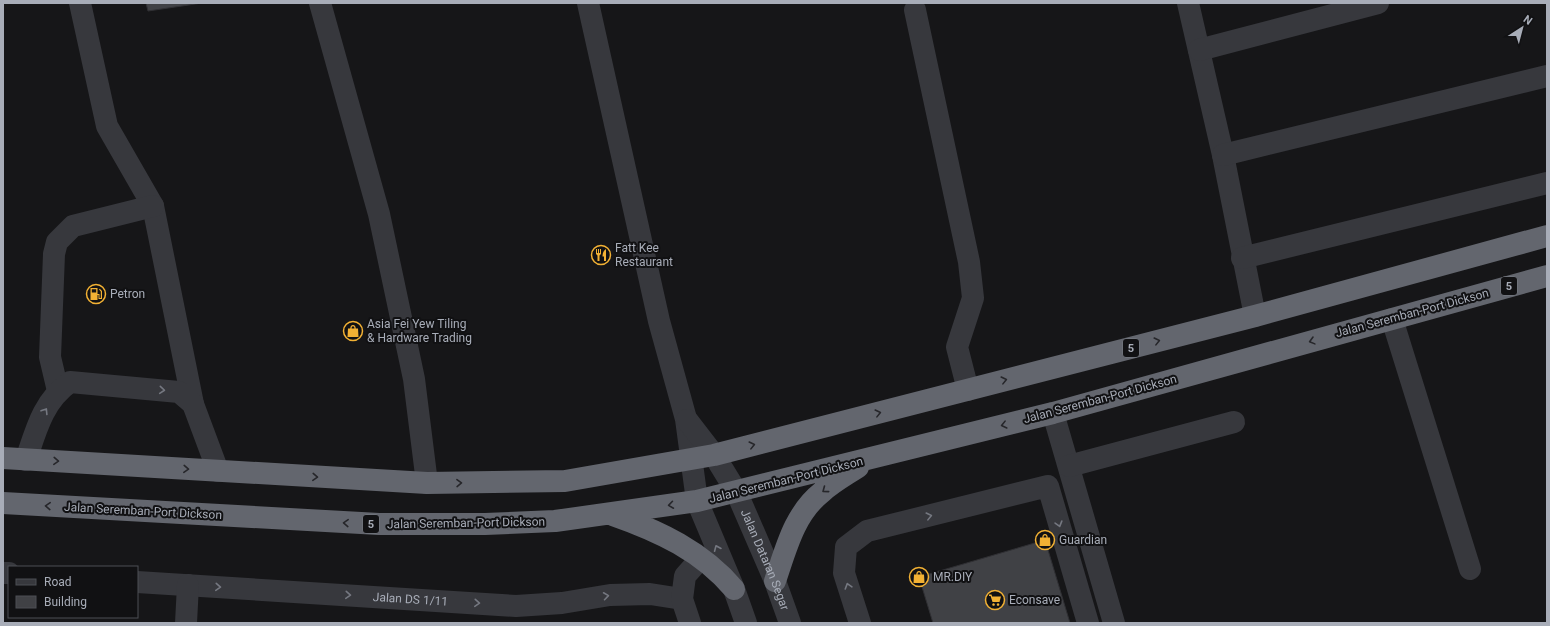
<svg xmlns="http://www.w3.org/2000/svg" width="1550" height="626" font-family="Roboto,sans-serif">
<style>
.building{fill:#404145;stroke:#303034}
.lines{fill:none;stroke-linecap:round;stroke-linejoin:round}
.minor{stroke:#37383d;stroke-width:22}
.highway{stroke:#63666e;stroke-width:22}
.oneway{stroke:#26262a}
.oneway2{stroke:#757881}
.labels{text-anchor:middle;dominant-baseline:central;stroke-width:4;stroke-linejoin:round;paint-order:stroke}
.shield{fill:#111113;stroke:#7b7e86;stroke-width:1}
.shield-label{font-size:11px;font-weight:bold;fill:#a8adb8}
.poi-label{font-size:12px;fill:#a8adb8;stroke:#111113;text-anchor:start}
.street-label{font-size:12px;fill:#a8adb8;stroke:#111113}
</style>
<rect width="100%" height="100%" fill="#161618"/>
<path class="building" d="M146,3H202L148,11Z
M1045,540L1070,623H933L919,577Z"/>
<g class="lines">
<g class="minor">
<path d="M80,3L107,126L153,206L193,404"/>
<path d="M320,3L379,214L414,379L427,483"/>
<path d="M588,3L659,321L686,419L697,501L734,589L746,623"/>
<path d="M1188,3L1223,155L1255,316"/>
<path d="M915,10L969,262L973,298L957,347L968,390"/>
<path d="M1199,50L1378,3"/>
<path d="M1223,155L1547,76"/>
<path d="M1242,258L1547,183"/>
<path d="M1392,319L1470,569"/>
<path d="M58,391L50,357L54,254L57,242L73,226L153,206"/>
<path d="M1053,413L1114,623"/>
<path id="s1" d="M687,420L714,455L736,491L775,581L790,623"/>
<path d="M26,460C36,430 43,401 70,382L179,392L193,404L218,471"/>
<path d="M1069,466L1234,422"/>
<path d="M3,573H9"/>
<path id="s2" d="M137,582L516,606L562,603L610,595L650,594L682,599"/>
<path d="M186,623L188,585"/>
<path d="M690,623L682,599L685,576L701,558"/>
<path d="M860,623L844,573L846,547L867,531L1048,486L1088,623"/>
</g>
<path class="highway" d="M3,458L427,483L565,481L714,455L1255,316L1547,236
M3,503L379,524H485L555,521L697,501L1053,413L1547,276
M613,515C659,531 702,551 734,589
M775,581C786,549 794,514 822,492C833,482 846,475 858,467"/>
</g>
<defs><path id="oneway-chevron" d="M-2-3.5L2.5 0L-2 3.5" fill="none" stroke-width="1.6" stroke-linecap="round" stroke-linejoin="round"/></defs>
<g class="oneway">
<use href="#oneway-chevron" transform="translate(1157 341) rotate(-14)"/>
<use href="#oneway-chevron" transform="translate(1312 341) rotate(165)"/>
<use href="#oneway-chevron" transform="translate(1004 380) rotate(-14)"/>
<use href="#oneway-chevron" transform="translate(878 413) rotate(-14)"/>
<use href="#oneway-chevron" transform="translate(1004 425) rotate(166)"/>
<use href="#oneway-chevron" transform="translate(752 445) rotate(-14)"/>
<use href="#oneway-chevron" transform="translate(56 461) rotate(3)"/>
<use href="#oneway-chevron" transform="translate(186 469) rotate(3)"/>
<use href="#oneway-chevron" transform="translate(315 477) rotate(3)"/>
<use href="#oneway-chevron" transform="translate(459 483) rotate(-1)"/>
<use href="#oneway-chevron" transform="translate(825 490) rotate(143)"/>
<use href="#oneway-chevron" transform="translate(671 505) rotate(172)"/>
<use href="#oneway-chevron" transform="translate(48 506) rotate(-177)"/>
<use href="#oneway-chevron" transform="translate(346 523) rotate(-177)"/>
</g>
<g class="oneway2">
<use href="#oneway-chevron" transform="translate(162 390) rotate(5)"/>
<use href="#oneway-chevron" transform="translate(45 411) rotate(-58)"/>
<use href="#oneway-chevron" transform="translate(929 516) rotate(-14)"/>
<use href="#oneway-chevron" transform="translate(1059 524) rotate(74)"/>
<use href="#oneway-chevron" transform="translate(717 548) rotate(-113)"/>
<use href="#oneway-chevron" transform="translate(848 586) rotate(-107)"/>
<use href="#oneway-chevron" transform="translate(218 587) rotate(4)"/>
<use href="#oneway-chevron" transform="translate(348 595) rotate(4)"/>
<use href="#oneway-chevron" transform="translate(606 596) rotate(-8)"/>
<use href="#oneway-chevron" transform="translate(477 603) rotate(4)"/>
</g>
<defs>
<symbol id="restaurant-ring" viewBox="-11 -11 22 22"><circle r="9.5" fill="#111113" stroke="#f2b134" stroke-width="1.5"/><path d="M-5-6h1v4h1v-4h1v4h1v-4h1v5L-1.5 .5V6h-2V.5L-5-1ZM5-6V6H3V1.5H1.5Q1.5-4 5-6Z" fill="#f2b134"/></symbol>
<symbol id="fuel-ring" viewBox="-11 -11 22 22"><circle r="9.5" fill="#111113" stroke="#f2b134" stroke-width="1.5"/><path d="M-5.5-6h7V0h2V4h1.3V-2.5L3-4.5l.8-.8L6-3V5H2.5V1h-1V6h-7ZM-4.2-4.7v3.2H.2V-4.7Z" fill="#f2b134"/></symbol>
<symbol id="shop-ring" viewBox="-11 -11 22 22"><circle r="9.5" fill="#111113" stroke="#f2b134" stroke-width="1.5"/><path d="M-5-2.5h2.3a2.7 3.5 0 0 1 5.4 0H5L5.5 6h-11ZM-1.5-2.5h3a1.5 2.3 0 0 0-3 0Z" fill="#f2b134"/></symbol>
<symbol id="supermarket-ring" viewBox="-11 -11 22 22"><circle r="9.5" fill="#111113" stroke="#f2b134" stroke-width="1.5"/><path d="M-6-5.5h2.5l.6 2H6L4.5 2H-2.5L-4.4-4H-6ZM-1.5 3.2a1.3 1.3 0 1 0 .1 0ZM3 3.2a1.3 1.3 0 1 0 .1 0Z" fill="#f2b134"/></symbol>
</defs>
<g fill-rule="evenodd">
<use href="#restaurant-ring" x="590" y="244" width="22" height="22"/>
<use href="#fuel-ring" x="85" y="283" width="22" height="22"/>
<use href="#shop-ring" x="342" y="320" width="22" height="22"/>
<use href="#shop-ring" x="1034" y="529" width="22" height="22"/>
<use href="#shop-ring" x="908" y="566" width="22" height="22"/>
<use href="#supermarket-ring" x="984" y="589" width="22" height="22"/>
</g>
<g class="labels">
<g class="shield">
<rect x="1501" y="277" width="16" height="18" rx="3"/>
<rect x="1123" y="339" width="16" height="18" rx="3"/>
<rect x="363" y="515" width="16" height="18" rx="3"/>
</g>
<g class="shield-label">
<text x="1509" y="286">5</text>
<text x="1131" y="348">5</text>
<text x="371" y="524">5</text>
</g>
<g class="poi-label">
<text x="615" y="248">Fatt Kee<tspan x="615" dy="14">Restaurant</tspan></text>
<text x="110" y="294">Petron</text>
<text x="367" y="324">Asia Fei Yew Tiling<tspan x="367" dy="14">&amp; Hardware Trading</tspan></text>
<text x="1059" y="540">Guardian</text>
<text x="933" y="577">MR.DIY</text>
<text x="1009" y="600">Econsave</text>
</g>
<g class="street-label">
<text transform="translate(1412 313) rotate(-15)">Jalan Seremban-Port Dickson</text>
<text transform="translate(1100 399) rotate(-15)">Jalan Seremban-Port Dickson</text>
<text transform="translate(786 480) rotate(-14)">Jalan Seremban-Port Dickson</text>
<text transform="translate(143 511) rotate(3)">Jalan Seremban-Port Dickson</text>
<text transform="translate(466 523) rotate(-1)">Jalan Seremban-Port Dickson</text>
<text stroke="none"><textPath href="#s1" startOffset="161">Jalan Dataran Segar</textPath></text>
<text stroke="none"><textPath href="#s2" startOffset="274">Jalan DS 1/11</textPath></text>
</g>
</g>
<rect width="1550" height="626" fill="none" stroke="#a8adb8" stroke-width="8"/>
<rect x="8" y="566" width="130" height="52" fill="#111113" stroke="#4d4f55"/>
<rect x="16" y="579" width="20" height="6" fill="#37383d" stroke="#4d4f55"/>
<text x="44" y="586" font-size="12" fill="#a8adb8">Road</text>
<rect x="16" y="596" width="20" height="12" fill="#404145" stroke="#4d4f55"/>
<text x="44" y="606" font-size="12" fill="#a8adb8">Building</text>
<g transform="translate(1522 28) rotate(36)" stroke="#111113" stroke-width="3" paint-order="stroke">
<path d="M0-3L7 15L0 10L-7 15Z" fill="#a8adb8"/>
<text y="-6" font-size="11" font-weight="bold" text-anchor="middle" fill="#a8adb8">N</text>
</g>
</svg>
